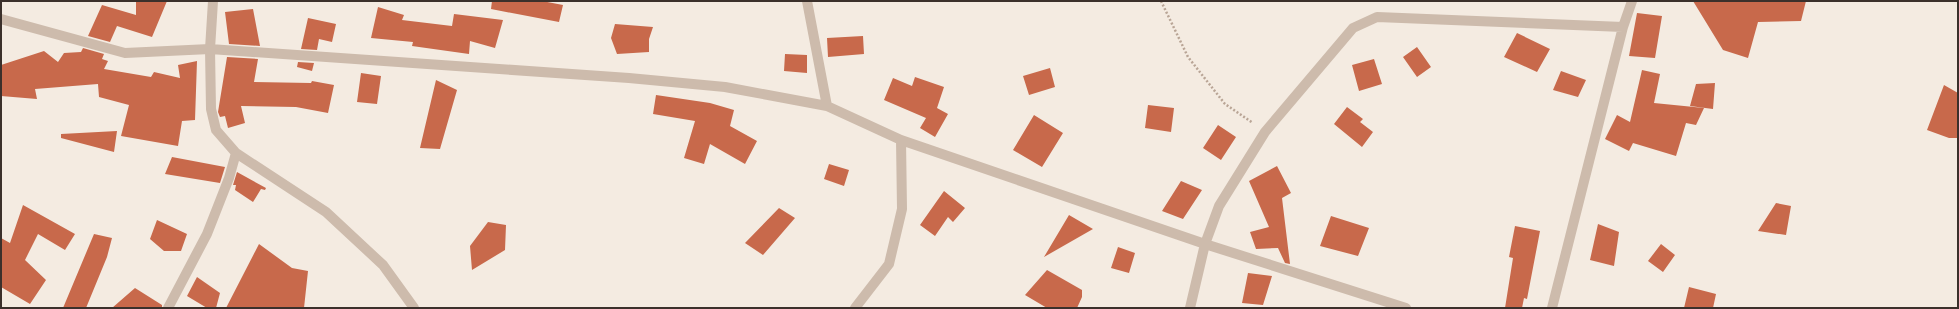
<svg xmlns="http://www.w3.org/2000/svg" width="1959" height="309" font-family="Montserrat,sans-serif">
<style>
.building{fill:#c8694b}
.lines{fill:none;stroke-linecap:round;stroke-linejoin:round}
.path{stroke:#b9a596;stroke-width:2.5;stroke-dasharray:2 2;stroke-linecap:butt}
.minor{stroke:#cdbbac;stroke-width:10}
</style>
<rect width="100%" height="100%" fill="#f4ebe1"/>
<path class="building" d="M136,1H167L152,37L117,26L110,42L88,36L102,5L136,15Z
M492,1H542L563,5L559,22L491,9Z
M1693,1H1806L1801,21L1758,22L1748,58L1723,50Z
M378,7L404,15L402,20L452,26L454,14L503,20L495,48L470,41L469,54L412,46L413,42L371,38Z
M253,9L260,46L229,44L225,12Z
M1637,13L1662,16L1655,58L1629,56Z
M308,18L336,24L332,42L319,39L317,50L301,49Z
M615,24L653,27L649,39V52L617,54L611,38Z
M1517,33L1550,49L1537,72L1504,57Z
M863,36L864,54L828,57L827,38Z
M1417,47L1431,67L1417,77L1403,57Z
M83,48L104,54L102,59L108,61L104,69L151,77L154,72L180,78L178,65L197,61L195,120L182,121L178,146L121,136L129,105L99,97L98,84L35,89L37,99L1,96V65L44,51L58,62L64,53L81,52Z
M785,54L807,55V73L784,71Z
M227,57L258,59L254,82L311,83L312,81L334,85L328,113L296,107L241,106L245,123L228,128L225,116L220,117L218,112Z
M1374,59L1382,84L1359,91L1352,65Z
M298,62L314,63L312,71L297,67Z
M1050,68L1055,87L1029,95L1023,76Z
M1642,70L1660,74L1654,103L1704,108L1696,125L1686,123L1676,156L1633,143L1629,151L1605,139L1617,115L1630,122Z
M1561,71L1586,80L1578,97L1553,90Z
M361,73L381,76L377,104L357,102Z
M915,77L944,87L937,108L948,114L935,137L920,128L926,118L884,100L893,78L912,86Z
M436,80L457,90L440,149L420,148Z
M1715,83L1713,109L1690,106L1696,84Z
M1944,85L1958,93V138H1949L1927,130Z
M656,95L710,103L734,110L730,126L757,141L745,164L710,144L704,164L684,158L695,121L653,114Z
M1148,105L1174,108L1171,132L1145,128Z
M1347,107L1363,119L1360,122L1373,132L1362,147L1334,124Z
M1034,115L1063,133L1042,167L1013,150Z
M1218,125L1236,137L1221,160L1203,148Z
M117,131L114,152L61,138V134Z
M172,157L225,167L220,183L165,174Z
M829,164L849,170L844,186L824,179Z
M1277,166L1291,193L1282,198L1290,264L1285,263L1278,248L1256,249L1250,232L1269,227L1249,181Z
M237,172L266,188L265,190L261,189L253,202L235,190L236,185H233Z
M1181,181L1202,190L1183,219L1162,211Z
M944,191L965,208L953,222L948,217L935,236L920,225Z
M1776,203L1791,206L1786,235L1758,231Z
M23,205L75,234L65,250L38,234L25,260L46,280L30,304L1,287V238L10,243Z
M779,208L795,218L763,255L745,243Z
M1069,215L1093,229L1044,257Z
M1331,216L1369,228L1358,256L1320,246Z
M157,220L187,234L181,251H164L150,239Z
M488,222L506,225L505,250L472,270L470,246Z
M1598,224L1619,232L1614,266L1590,260Z
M1515,226L1540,231L1527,299L1524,298L1522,308H1505L1513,258L1509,257Z
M94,234L112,238L107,257L86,308H63Z
M259,244L292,268L308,271L304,308H226Z
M1661,244L1675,255L1663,272L1648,261Z
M1118,247L1135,253L1129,273L1111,268Z
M1047,270L1082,290V297L1077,308H1047L1025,295Z
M1248,273L1272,276L1263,305L1242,303Z
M197,277L220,293L216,308H207L187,296Z
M1689,287L1716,294L1713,308H1684Z
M135,288L162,305V308H112Z"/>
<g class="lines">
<path class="path" d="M1161,1L1188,57L1225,104L1253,123"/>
<path class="minor" d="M213,1L210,49L629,78L725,87L827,106L901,140L1205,244L1406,308
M807,1L827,106
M1,19L125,53L210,49L211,109L216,130L236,153L326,212L383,265L414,308
M168,308L207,234L229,178L236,153
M855,308L889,264L902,209L901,140
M1190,308L1205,244L1219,206L1265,132L1353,28L1377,17L1623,27
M1552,308L1623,27L1632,1"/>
</g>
<rect width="1959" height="309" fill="none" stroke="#3b302b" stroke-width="4"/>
</svg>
